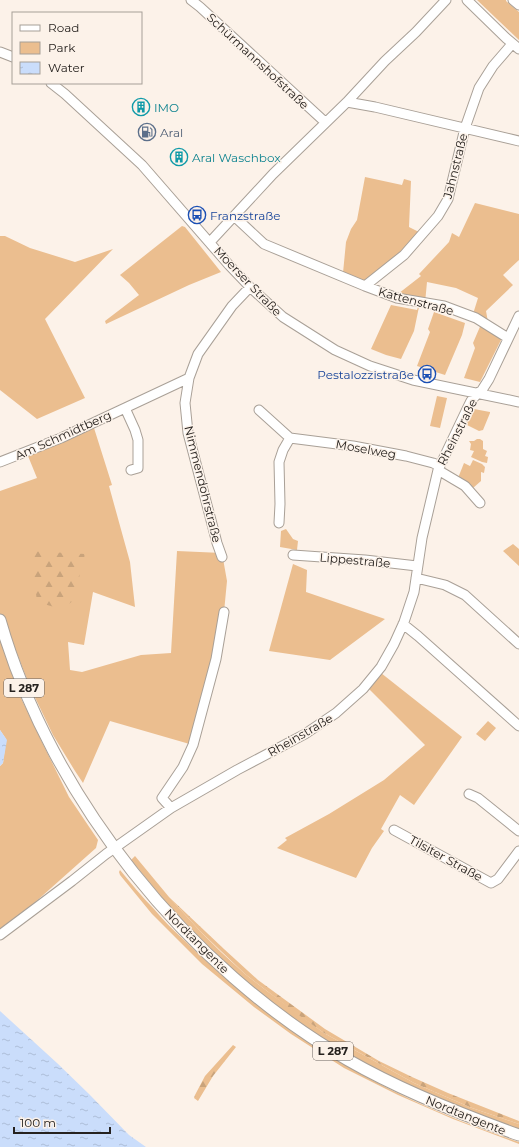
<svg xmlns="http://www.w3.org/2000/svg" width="519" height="1147" font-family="Montserrat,sans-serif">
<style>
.green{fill:#ebbe8f}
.forest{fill:url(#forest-firs)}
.water{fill:url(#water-ripples)}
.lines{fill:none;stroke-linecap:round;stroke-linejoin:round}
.minor-casing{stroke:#a9a097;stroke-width:11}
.major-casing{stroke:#a9a097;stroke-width:13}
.minor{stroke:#fff;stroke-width:9}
.major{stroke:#fff;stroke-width:11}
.labels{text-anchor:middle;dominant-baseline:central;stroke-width:3;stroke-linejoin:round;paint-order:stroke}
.shield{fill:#fcf2e9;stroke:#66605c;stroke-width:1}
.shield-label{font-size:11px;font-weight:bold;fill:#26221f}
.street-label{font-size:12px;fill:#26221f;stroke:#fcf2e9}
.culture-label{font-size:12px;fill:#0d838f;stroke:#fcf2e9;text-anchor:start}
.service-label{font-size:12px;fill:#4e5e75;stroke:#fcf2e9;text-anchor:start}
.transit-label{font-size:12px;fill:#164399;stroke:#fcf2e9;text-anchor:start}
</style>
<defs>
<pattern id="forest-firs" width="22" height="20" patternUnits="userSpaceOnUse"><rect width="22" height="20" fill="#ebbe8f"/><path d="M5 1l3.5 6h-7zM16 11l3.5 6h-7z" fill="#c9a37b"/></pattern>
<pattern id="water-ripples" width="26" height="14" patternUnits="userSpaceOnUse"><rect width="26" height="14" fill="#caddfb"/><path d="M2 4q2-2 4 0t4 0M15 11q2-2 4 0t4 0" fill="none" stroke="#adbdd7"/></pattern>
</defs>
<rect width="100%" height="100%" fill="#fcf2e9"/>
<path class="green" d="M477,0H506V1L519,12V40Z
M365,177L402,185L404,179L411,181L409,227L423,234L368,284L343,273L346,242L351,229L357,220Z
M475,203L519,214V260L503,275L513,285L486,311L488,322L473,314L478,298L456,288L427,282L425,303L420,302L414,331L401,359L386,355L371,349L391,305L417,310L420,302L394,297L421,276L419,274L449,242L452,233L459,237Z
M182,226L185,227L221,272L189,285L106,324L105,321L139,295L129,283L120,275Z
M0,236H5L30,248L75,262L113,249L45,319L85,398L37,419L0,390Z
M434,312L465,323L462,335L445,375L417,366L430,332L428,329Z
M482,322L502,338L480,382L464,378L475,348L473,343Z
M437,396L447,398L440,428L430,426Z
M474,409L490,412V413L483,430L479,431L467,425L466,423Z
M94,428L112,485L109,486L130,562L135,607L93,592L84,645L68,642L70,670L82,672L141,655L171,653L177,551L222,553L227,581L224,612L193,745L110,721L83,783L75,771L53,735L30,687L13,643L0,620V491L37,478L28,456Z
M477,439H480L483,441V449L487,451L485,456L488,457L487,463L482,462L471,457L474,451L470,450L471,444L469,441H474Z
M473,460L482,464L485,467L484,473L481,472V481L473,488L458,478L464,463L470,466Z
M286,529L293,539L298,541L297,550L280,547L281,531Z
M513,544L519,549V566L503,551Z
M293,564L307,570L306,592L385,619L330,660L269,651Z
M0,637L2,646L19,694L42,742L69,797L98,840L96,848L23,913L0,929V766L3,763L6,739L0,730Z
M381,673L462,737L414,805L400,795L381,829L384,831L372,848L356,878L277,848L287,840L285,838L329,814L384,780L425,745L368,688Z
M488,721L496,728L485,741L476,734Z
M135,856L169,897L200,931L221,952L245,974L267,991L324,1033L414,1083L472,1108L519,1124V1129C484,1117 449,1104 415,1088C333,1051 256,998 194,933C171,910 152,885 131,860Z
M120,870C131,883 142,897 154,909C163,920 173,930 183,939C226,981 272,1019 322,1051C383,1090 450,1119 519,1142V1144L453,1119L398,1095L344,1068L291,1034L254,1007L202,964L152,914L120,875L119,872Z"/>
<path class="forest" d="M31,551L85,554L73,601L61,609L37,602Z
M169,897L224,949L258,980L325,1029L379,1061L412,1077L448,1093L519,1121V1124L472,1108L414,1083L324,1033L293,1011L245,974L200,931Z
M233,1045L236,1047L213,1076L198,1101L194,1098L195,1095L205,1076Z"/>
<path class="water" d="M0,730L7,740L3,763L0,766Z
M0,1011L57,1063L89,1094L129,1135L146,1147H0Z"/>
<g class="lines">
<defs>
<path id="minor" d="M191,0L200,7L325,122
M467,0L506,38L519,49
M513,0L519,5
M0,52L13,57
M51,83L65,94L142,165L229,265L250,287L283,317L335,350L370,366L413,380L519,402
M347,102L375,107L519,141
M234,216L264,244L365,286L404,255L438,216L448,199L465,128L479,88L493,66L512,44
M210,242L273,174L347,102L385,61L416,32L446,0
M365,286L397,298L444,306L476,318L508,338
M125,408L135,430L138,440V468L131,470
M259,410L290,438L353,446L406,456L433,463L440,466
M0,462L61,438L189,378
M438,470L465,486L480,503
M279,523L280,504L279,462L283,450L290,438
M293,555L365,560L417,566
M222,557L217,543L188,433L185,403L189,378L198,354L232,306L250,287
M416,578L445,585L465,595L519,644
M403,624L418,636L519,726
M469,794L478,798L519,831
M171,808L162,798L183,767L193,745L216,659L224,612
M394,830L491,883L498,879L519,851
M0,935L72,881L106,854L171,808L237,770L305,734L336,713L363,689L381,667L394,644L404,622L414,592L422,538L438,470L467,409L471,401L477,394L482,390L489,379L519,316"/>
<path id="major" d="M0,620C51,798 188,968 348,1060C402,1091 460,1114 519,1135"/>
</defs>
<use href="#minor" class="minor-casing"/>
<use href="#major" class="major-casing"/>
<use href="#minor" class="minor"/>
<use href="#major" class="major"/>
</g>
<defs>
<symbol id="building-ring" viewBox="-11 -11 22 22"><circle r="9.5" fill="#fcf2e9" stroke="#0f9aa8" stroke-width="1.5"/><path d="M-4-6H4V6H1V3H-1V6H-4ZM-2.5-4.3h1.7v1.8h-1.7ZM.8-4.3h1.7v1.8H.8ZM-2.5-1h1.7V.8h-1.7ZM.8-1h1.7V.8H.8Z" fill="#0f9aa8"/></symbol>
<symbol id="fuel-ring" viewBox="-11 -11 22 22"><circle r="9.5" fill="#fcf2e9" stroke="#5c6f8a" stroke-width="1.5"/><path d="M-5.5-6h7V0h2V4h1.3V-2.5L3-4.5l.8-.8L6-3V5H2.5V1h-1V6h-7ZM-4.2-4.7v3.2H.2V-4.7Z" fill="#5c6f8a"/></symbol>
<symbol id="bus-ring" viewBox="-11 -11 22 22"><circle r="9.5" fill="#fcf2e9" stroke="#1a4fb4" stroke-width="1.5"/><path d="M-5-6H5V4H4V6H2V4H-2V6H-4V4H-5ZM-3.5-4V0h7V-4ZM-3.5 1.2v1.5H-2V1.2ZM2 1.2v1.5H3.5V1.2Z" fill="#1a4fb4"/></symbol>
</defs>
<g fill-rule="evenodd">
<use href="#building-ring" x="131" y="97" width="20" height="20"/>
<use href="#fuel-ring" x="137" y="122" width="20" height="20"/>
<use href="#building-ring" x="169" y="147" width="20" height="20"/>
<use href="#bus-ring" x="187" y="205" width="20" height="20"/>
<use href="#bus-ring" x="417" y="364" width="20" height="20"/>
</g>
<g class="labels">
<g class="shield">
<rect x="4" y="679" width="40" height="18" rx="3"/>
<rect x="313" y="1042" width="40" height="18" rx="3"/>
</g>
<g class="shield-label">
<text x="24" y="688">L 287</text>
<text x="333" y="1051">L 287</text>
</g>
<g class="street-label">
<text transform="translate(258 61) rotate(43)">Schürmannshofstraße</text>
<text transform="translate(455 166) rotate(-76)">Jahnstraße</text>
<text transform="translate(248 281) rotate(46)">Moerser Straße</text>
<text transform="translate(416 301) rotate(15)">Kattenstraße</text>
<text transform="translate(457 432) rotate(-63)">Rheinstraße</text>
<text transform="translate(63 435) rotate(-24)">Am Schmidtberg</text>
<text transform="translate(366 449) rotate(10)">Moselweg</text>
<text transform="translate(203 484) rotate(76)">Nimmendohrstraße</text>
<text transform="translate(355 560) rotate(5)">Lippestraße</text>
<text transform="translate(300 735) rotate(-30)">Rheinstraße</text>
<text transform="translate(446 858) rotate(29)">Tilsiter Straße</text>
<text transform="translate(197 941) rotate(45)">Nordtangente</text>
<text transform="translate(466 1115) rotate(22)">Nordtangente</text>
</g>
<g class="culture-label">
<text x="154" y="107">IMO</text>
<text x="192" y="157">Aral Waschbox</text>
</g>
<g class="service-label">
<text x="160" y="132">Aral</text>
</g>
<g class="transit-label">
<text x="210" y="215">Franzstraße</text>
<text x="414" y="374" text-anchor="end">Pestalozzistraße</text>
</g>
</g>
<rect x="12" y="12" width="130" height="72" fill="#fcf2e9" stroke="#a69f98"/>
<rect x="20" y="25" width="20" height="6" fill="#ffffff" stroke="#a69f98"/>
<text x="48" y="32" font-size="12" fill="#26221f">Road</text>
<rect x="20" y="42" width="20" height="12" fill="#ebbe8f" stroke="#a69f98"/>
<text x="48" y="52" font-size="12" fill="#26221f">Park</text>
<rect x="20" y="62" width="20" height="12" fill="url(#water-ripples)" stroke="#a69f98"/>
<text x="48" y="72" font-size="12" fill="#26221f">Water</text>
<path d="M14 1127v6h96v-6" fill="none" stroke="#26221f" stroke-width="2"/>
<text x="20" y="1127" font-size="12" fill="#26221f" stroke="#fcf2e9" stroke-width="3" paint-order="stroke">100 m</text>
</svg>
